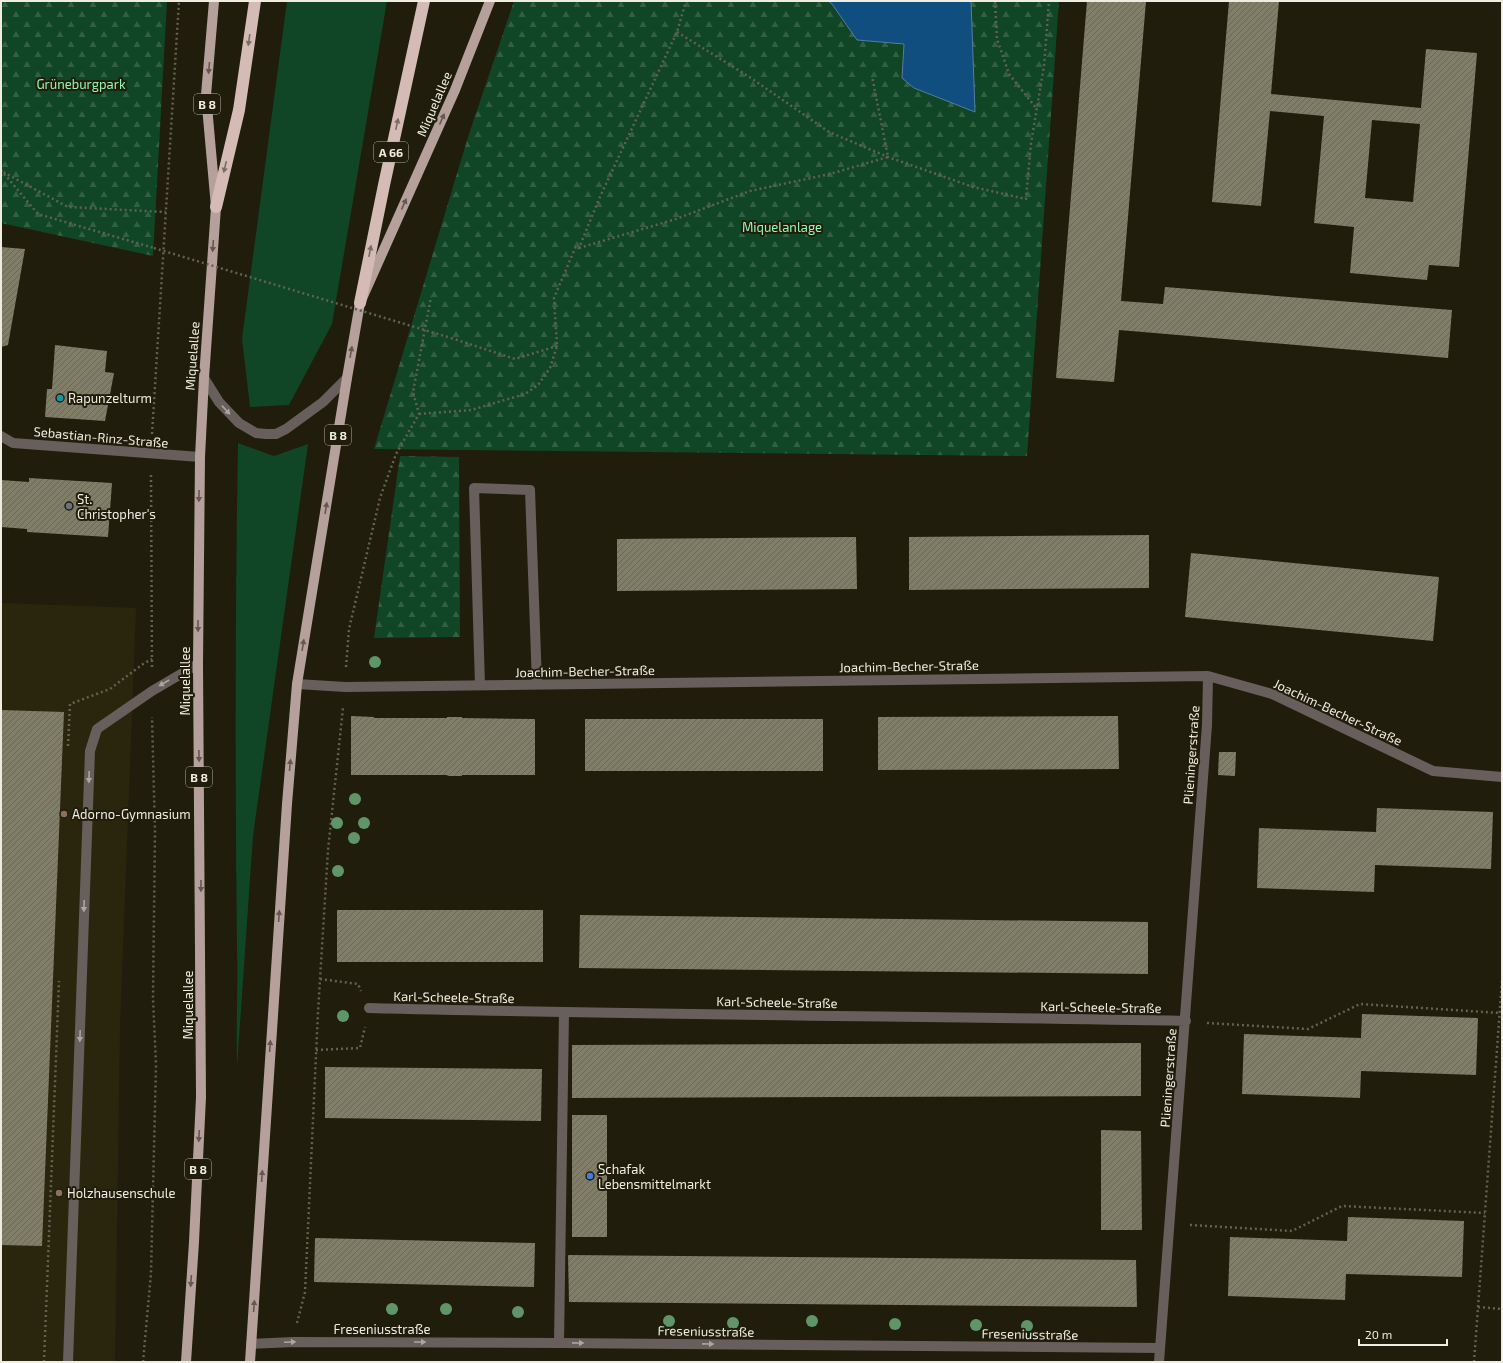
<svg xmlns="http://www.w3.org/2000/svg" width="1503" height="1363" font-family="'Exo 2',sans-serif">
<style>
.built{fill:#2a260d}
.green{fill:#104526}
.forest{fill:url(#forest-firs)}
.water{fill:#114e80;stroke:#547e9d}
.building{fill:url(#building-hatch);fill-rule:evenodd}
.lines{fill:none;stroke-linecap:round;stroke-linejoin:round}
.path{stroke:#636152;stroke-width:2.5;stroke-dasharray:2 3;stroke-linecap:butt}
.lane{stroke:#685e5c;stroke-width:10}
.street{stroke:#685e5c;stroke-width:10}
.primary{stroke:#b5a09c;stroke-width:10}
.highway{stroke:#d4bbb6;stroke-width:12}
.path-bridge{stroke:#636152;stroke-width:2.5;stroke-dasharray:2 3;stroke-linecap:butt}
.tree{fill:#5f9568}
.oneway{fill:#7a6c61}
.oneway2{fill:#63584d}
.oneway3{fill:#aca69f}
.culture-dot{fill:#0f9aa8;stroke:#201d0c;stroke-width:1.5}
.worship-dot{fill:#6b7280;stroke:#201d0c;stroke-width:1.5}
.education-dot{fill:#8d6e63;stroke:#201d0c;stroke-width:1.5}
.shop-dot{fill:#3f7fe0;stroke:#201d0c;stroke-width:1.5}
.labels{text-anchor:middle;dominant-baseline:central;stroke-width:4;stroke-linejoin:round;paint-order:stroke}
.shield{fill:#201d0c;stroke:#b1afa2;stroke-width:1}
.shield-label{font-size:12px;font-weight:bold;fill:#efede2}
.park-label{font-size:13px;fill:#93f7b4;stroke:#201d0c}
.street-label{font-size:13px;fill:#efede2;stroke:#201d0c}
.poi-label{font-size:13px;fill:#efede2;stroke:#201d0c;text-anchor:start}
</style>
<defs>
<pattern id="forest-firs" width="22" height="20" patternUnits="userSpaceOnUse"><rect width="22" height="20" fill="#104526"/><path d="M5 1l3.5 6h-7zM16 11l3.5 6h-7z" fill="#336045"/></pattern>
<pattern id="building-hatch" width="6" height="6" patternUnits="userSpaceOnUse"><rect width="6" height="6" fill="#807d69"/><path d="M-1 1l2-2M0 6l6-6M5 7l2-2" fill="none" stroke="#6a675a"/></pattern>
</defs>
<rect width="100%" height="100%" fill="#201d0c"/>
<path class="built" d="M1,603L136,608L120,1024L115,1362H1Z"/>
<path class="green" d="M287,1H387L332,324L289,405L250,407L242,339Z
M238,443L274,456L308,444L253,836L237,1067C236,1027 238,988 237,948C235,779 235,611 238,443Z"/>
<path class="forest" d="M1,1H167L153,256L1,223Z
M514,1H828L832,4L857,40L904,44L902,78L974,112L971,1H1059L1027,456L374,449L468,137Z
M400,456L459,457L460,637L374,638Z"/>
<path class="water" d="M828,1H971L975,112L914,88L902,78L904,44L857,40L832,4Z"/>
<path class="building" d="M1087,1H1146L1121,301L1163,304L1165,287L1452,310L1448,358L1119,330L1114,382L1056,378Z
M1229,1H1279L1271,94L1421,108L1426,49L1477,53L1459,267L1429,265L1427,280L1350,273L1354,227L1314,223L1324,116L1270,111L1261,206L1212,202ZM1372,120L1420,124L1413,202L1365,198Z
M1,247L25,249L8,345L1,347Z
M55,345L107,351L105,372L114,373L105,421L45,417L47,389H52Z
M29,478L112,483L108,537L27,532V529L1,527V480L29,482Z
M1149,535V588L909,590V537Z
M856,537L857,589L617,591V539Z
M1191,553L1439,577L1433,641L1185,617Z
M1,710L64,712L42,1246L1,1245Z
M351,716L374,717V718H447V717H462V718L535,719V775H462V776H448L447,775H351Z
M1118,716L1119,769L878,770V717Z
M585,719H823V771H585Z
M1219,752H1236L1235,776L1218,775Z
M1377,808L1493,812L1491,869L1375,865L1374,892L1257,888L1259,828L1376,832Z
M337,910H543V962H337Z
M580,915L1148,922V974L579,968Z
M1362,1014L1478,1018L1476,1075L1361,1071L1360,1098L1242,1094L1244,1034L1361,1038Z
M1141,1043V1096L572,1098V1045Z
M325,1067L542,1069L541,1121L325,1118Z
M572,1115H607V1237H572Z
M1101,1130L1141,1131L1142,1230H1101Z
M1348,1217L1464,1221L1462,1277L1346,1274L1345,1300L1228,1296L1230,1237L1347,1241Z
M315,1238L535,1243L534,1287L314,1282Z
M568,1255L1136,1260L1137,1307L569,1302Z"/>
<g class="lines">
<path class="path" d="M995,1L997,39L1009,74L1037,109
M677,32L751,78L829,132L888,157L973,187L1026,199L1031,143L1044,66L1049,1
M1,170L38,214L154,248
M1,176L3,172L68,207L166,212
M579,248L676,219L750,191L830,174L888,157L872,76
M451,338L515,359L557,346
M419,414L471,410L525,394L538,385L550,368L557,346L554,298L576,246L579,248L599,199L677,32L686,1
M152,434L179,1
M151,475L152,668
M346,667L349,629L380,498L396,454L419,414L413,392L431,297
M68,746L70,704L110,689L143,664L152,659
M320,979L358,984L361,991
M1207,1023L1308,1029L1360,1004L1500,1013
M316,1050L360,1048L365,1027
M1190,1225L1292,1231L1342,1206L1485,1213
M1478,1307L1502,1309
M297,1323L305,1292L318,1012L328,850L343,708
M44,1362L59,981
M143,1362L151,1273L156,1065L153,998L155,832L152,717
M1474,1362L1502,981"/>
<path class="lane" d="M204,378L219,402L239,423L256,433L266,434H276L286,429L323,402L347,378
M480,685L474,488L530,490L537,684
M559,1343L564,1013
M68,1362L90,751L97,729L152,691L198,664"/>
<path class="street" d="M1,436L13,443L200,457
M297,684L345,687L1208,676L1272,694L1433,771L1502,777
M369,1008C641,1015 913,1016 1186,1021
M251,1344L294,1342L559,1343L1160,1348
M1159,1362L1207,725L1208,676"/>
<path class="primary" d="M186,1362L194,1242L201,1097L198,664L200,457L204,378L216,207L206,95L214,1
M250,1362L287,804L297,684L347,378L360,303L455,90L490,1"/>
<path class="highway" d="M216,207L239,110L255,1
M360,303L384,185L424,1"/>
<path class="path-bridge" d="M154,248L451,338"/>
</g>
<g class="tree">
<circle cx="375" cy="662" r="6"/>
<circle cx="355" cy="799" r="6"/>
<circle cx="337" cy="823" r="6"/>
<circle cx="364" cy="823" r="6"/>
<circle cx="354" cy="838" r="6"/>
<circle cx="338" cy="871" r="6"/>
<circle cx="343" cy="1016" r="6"/>
<circle cx="392" cy="1309" r="6"/>
<circle cx="446" cy="1309" r="6"/>
<circle cx="518" cy="1312" r="6"/>
<circle cx="669" cy="1321" r="6"/>
<circle cx="812" cy="1321" r="6"/>
<circle cx="733" cy="1323" r="6"/>
<circle cx="895" cy="1324" r="6"/>
<circle cx="976" cy="1325" r="6"/>
<circle cx="1027" cy="1326" r="6"/>
</g>
<defs><path id="oneway-solid" d="M-6-.8H1V-3.2L6.5 0L1 3.2V.8H-6Z"/></defs>
<g class="oneway">
<use href="#oneway-solid" transform="translate(249 40) rotate(98)"/>
<use href="#oneway-solid" transform="translate(397 124) rotate(-78)"/>
<use href="#oneway-solid" transform="translate(225 167) rotate(103)"/>
<use href="#oneway-solid" transform="translate(370 251) rotate(-79)"/>
</g>
<g class="oneway2">
<use href="#oneway-solid" transform="translate(209 68) rotate(95)"/>
<use href="#oneway-solid" transform="translate(442 119) rotate(-66)"/>
<use href="#oneway-solid" transform="translate(404 204) rotate(-66)"/>
<use href="#oneway-solid" transform="translate(213 246) rotate(94)"/>
<use href="#oneway-solid" transform="translate(351 352) rotate(-80)"/>
<use href="#oneway-solid" transform="translate(199 496) rotate(91)"/>
<use href="#oneway-solid" transform="translate(326 508) rotate(-81)"/>
<use href="#oneway-solid" transform="translate(198 626) rotate(90)"/>
<use href="#oneway-solid" transform="translate(303 645) rotate(-81)"/>
<use href="#oneway-solid" transform="translate(199 756) rotate(89)"/>
<use href="#oneway-solid" transform="translate(290 765) rotate(-85)"/>
<use href="#oneway-solid" transform="translate(201 886) rotate(90)"/>
<use href="#oneway-solid" transform="translate(279 916) rotate(-86)"/>
<use href="#oneway-solid" transform="translate(270 1046) rotate(-86)"/>
<use href="#oneway-solid" transform="translate(199 1136) rotate(93)"/>
<use href="#oneway-solid" transform="translate(262 1176) rotate(-86)"/>
<use href="#oneway-solid" transform="translate(191 1281) rotate(94)"/>
<use href="#oneway-solid" transform="translate(254 1306) rotate(-86)"/>
</g>
<g class="oneway3">
<use href="#oneway-solid" transform="translate(226 410) rotate(47)"/>
<use href="#oneway-solid" transform="translate(164 683) rotate(150)"/>
<use href="#oneway-solid" transform="translate(89 777) rotate(92)"/>
<use href="#oneway-solid" transform="translate(84 906) rotate(92)"/>
<use href="#oneway-solid" transform="translate(80 1036) rotate(92)"/>
<use href="#oneway-solid" transform="translate(290 1342) rotate(-3)"/>
<use href="#oneway-solid" transform="translate(420 1342)"/>
<use href="#oneway-solid" transform="translate(578 1343) rotate(1)"/>
<use href="#oneway-solid" transform="translate(708 1344) rotate(1)"/>
</g>
<circle class="culture-dot" cx="60" cy="398" r="4"/>
<circle class="worship-dot" cx="69" cy="506" r="4"/>
<g class="education-dot">
<circle cx="64" cy="814" r="4"/>
<circle cx="59" cy="1193" r="4"/>
</g>
<circle class="shop-dot" cx="590" cy="1176" r="4"/>
<g class="labels">
<g class="shield">
<rect x="194" y="94" width="26" height="20" rx="3"/>
<rect x="374" y="142" width="34" height="20" rx="3"/>
<rect x="325" y="425" width="26" height="20" rx="3"/>
<rect x="186" y="767" width="26" height="20" rx="3"/>
<rect x="185" y="1159" width="26" height="20" rx="3"/>
</g>
<g class="shield-label">
<text x="207" y="104">B 8</text>
<text x="391" y="152">A 66</text>
<text x="338" y="435">B 8</text>
<text x="199" y="777">B 8</text>
<text x="198" y="1169">B 8</text>
</g>
<g class="park-label">
<text x="81" y="84">Grüneburgpark</text>
<text x="782" y="227">Miquelanlage</text>
</g>
<g class="street-label">
<text transform="translate(434 104) rotate(-67)">Miquelallee</text>
<text transform="translate(192 356) rotate(-86)">Miquelallee</text>
<text transform="translate(101 437) rotate(5)">Sebastian-Rinz-Straße</text>
<text transform="translate(909 666) rotate(-1)">Joachim-Becher-Straße</text>
<text transform="translate(585 671) rotate(-1)">Joachim-Becher-Straße</text>
<text transform="translate(185 681) rotate(-90)">Miquelallee</text>
<text transform="translate(1338 712) rotate(25)">Joachim-Becher-Straße</text>
<text transform="translate(1191 755) rotate(-86)">Plieningerstraße</text>
<text transform="translate(454 997) rotate(1)">Karl-Scheele-Straße</text>
<text transform="translate(777 1002) rotate(1)">Karl-Scheele-Straße</text>
<text transform="translate(188 1005) rotate(-90)">Miquelallee</text>
<text transform="translate(1101 1007) rotate(1)">Karl-Scheele-Straße</text>
<text transform="translate(1168 1078) rotate(-86)">Plieningerstraße</text>
<text x="382" y="1329">Freseniusstraße</text>
<text transform="translate(706 1331) rotate(1)">Freseniusstraße</text>
<text transform="translate(1030 1334) rotate(1)">Freseniusstraße</text>
</g>
<g class="poi-label">
<text x="68" y="398">Rapunzelturm</text>
<text x="77" y="499">St.<tspan x="77" dy="15">Christopher's</tspan></text>
<text x="72" y="814">Adorno-Gymnasium</text>
<text x="598" y="1169">Schafak<tspan x="598" dy="15">Lebensmittelmarkt</tspan></text>
<text x="67" y="1193">Holzhausenschule</text>
</g>
</g>
<rect width="1503" height="1363" fill="none" stroke="#efede2" stroke-width="4"/>
<path d="M1359 1339v6h88v-6" fill="none" stroke="#efede2" stroke-width="2"/>
<text x="1365" y="1339" font-size="12" fill="#efede2" stroke="#201d0c" stroke-width="3" paint-order="stroke">20 m</text>
</svg>
